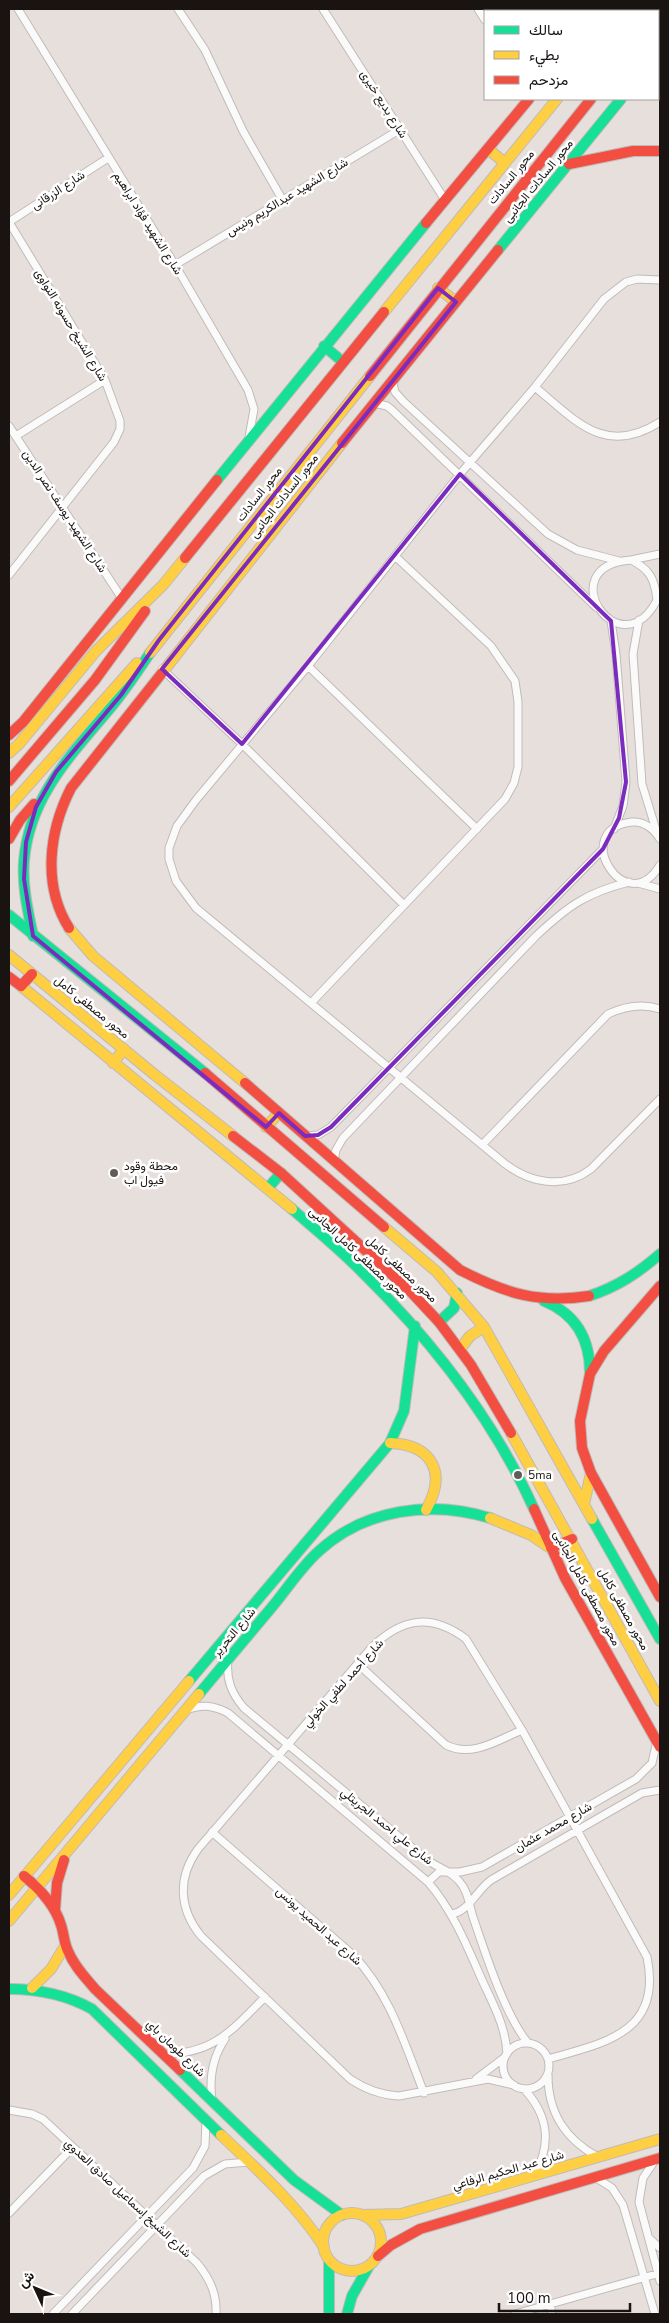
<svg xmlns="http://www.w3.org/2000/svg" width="669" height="2323" font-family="'Nunito Sans',Vazirmatn,sans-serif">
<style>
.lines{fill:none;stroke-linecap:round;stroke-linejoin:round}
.street-casing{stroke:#c1bbb9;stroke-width:9}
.fast-casing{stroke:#c1bbb9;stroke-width:12}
.slow-casing{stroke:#c1bbb9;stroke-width:12}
.jam-casing{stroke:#c1bbb9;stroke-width:12}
.street{stroke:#fbfafa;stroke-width:7}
.fast{stroke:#16e098;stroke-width:10}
.slow{stroke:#ffcf43;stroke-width:10}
.jam{stroke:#f24e42;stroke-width:10}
.marked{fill:none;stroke:#7b2cbf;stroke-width:4;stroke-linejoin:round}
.poi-dot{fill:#615b59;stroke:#fff;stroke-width:2}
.labels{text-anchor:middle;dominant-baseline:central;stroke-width:5;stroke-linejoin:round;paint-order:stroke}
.street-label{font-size:12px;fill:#191412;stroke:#fff}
.poi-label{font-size:12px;fill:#191412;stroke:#fff;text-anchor:start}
</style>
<rect width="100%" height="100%" fill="#e7dfdc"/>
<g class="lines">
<defs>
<path id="street" d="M18,9L181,275L248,390L254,409L249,437
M178,9L205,50L243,131L282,199
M323,9L445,200
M478,9L485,20
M9,222L105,380L120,421V429L114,442L9,575
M9,222L108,158
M175,265L399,130
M660,280L637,279L626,282L604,299L535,387L460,474L308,666L196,800L177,826L169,848V859L176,881L196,908L504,1163C530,1183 563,1190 591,1169L660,1099
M392,380L395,392L403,401L548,534L577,550L619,561
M535,387C576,421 605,457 660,422
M374,403L387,406L392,410L596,607
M9,426L121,597
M16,436L105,380
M631,560C650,569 655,580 657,600C620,671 549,566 631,560Z
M631,560L660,554
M639,620L633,654L642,784L657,833
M611,621L616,654L626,782L623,806L614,829
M308,666L477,829
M162,669L242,744L404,905
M660,839C654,829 644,821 632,822C568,829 626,922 660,865
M638,883L660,889
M311,1003L505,799L514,783L518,767V702L515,681L491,646L396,557
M305,1136L318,1135L331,1127L603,849
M482,1145L608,1014C625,1006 642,1003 660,1009
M334,1161L336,1150L343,1138L536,936C568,906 586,893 629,882
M228,1660C226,1679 231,1693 244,1708L427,1860C437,1867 451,1871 459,1881C469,1892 469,1906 474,1920C486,1955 505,2015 528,2043
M358,1664L446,1745C472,1758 498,1740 522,1730
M186,1710C201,1704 213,1705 228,1713L428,1882C453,1911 467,1946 482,1980C493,2004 506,2027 507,2054
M212,1832L353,1955C390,1993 405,2045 424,2093
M428,1882L439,1872H460L482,1867L636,1779L652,1763L657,1741
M452,1914C468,1912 477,1890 491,1880L642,1793L660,1790
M503 2066a23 23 0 1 1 46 0a23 23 0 1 1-46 0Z
M164,2054C214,2054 232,2030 265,1997
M548,2075C548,2113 565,2139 598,2157
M476,2079L505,2057
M514,2085L488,2079L399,2096C380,2095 365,2089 350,2079L201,1936C179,1909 177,1878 198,1849L372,1647C402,1618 431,1613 466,1639L522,1730L647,1957C663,2033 604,2043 548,2059
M524,2089C549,2116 552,2144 534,2176
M212,2101C209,2078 212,2058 225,2039
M9,2110L32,2114L43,2119L197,2263C210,2279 217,2294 216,2314
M656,2159L643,2178L639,2202L660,2281
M595,2177L612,2188L623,2205L655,2314
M9,2213L73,2147
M649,2238L660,2248
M550,2304L552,2314
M53,2314L193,2168L205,2146L206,2120
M72,2314L204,2176L225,2164L249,2162
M515,2314L660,2273"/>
<path id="fast" d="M658,15L660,12
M498,250L621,99
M324,346L343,362
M217,480L426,223
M9,915L205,1073
M33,936C28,911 22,886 24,861C29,796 73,753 112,706C126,689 138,671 150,653
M268,1188L281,1173
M292,1209C316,1230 341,1250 363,1273C432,1341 494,1420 534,1509
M589,1296C617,1287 638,1273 660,1254
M544,1301C576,1314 590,1339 590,1373
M439,1322L454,1308L457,1293
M592,1519L660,1639
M189,1681L390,1443L404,1411L415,1326
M199,1694C223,1665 248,1636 272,1607C287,1589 301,1567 319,1551C365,1509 431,1500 490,1518
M9,1989C39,1989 65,1994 92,2009L221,2135
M180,2070L294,2180L342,2215
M329,2260V2314
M347,2314L352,2296L369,2266"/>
<path id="slow" d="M601,11L603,9
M488,149L505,163
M438,288L456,302
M384,312L557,99
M150,653L370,376
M162,673L342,443
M9,753L19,744L96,651L163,585L185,558
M9,807L137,663
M69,928L93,956L245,1083
M9,955L155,1075L233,1136
M21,986L292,1209
M113,1063L124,1049
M266,1127L279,1113
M384,1227L437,1272L484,1327L592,1519
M460,1349L470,1336L484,1327
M511,1433L660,1701
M390,1443C433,1445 447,1473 426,1510
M584,1504L591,1473
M490,1518L531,1535L549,1547
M9,1895L189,1681
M9,1921L199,1694
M32,1988L51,1969L65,1946
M221,2135C258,2170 296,2204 324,2247
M323 2242a29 29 0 1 1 58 0a29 29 0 1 1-58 0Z
M362,2215L401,2214L660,2139"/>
<path id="jam" d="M628,11L630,9
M658,52L660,48
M569,164L633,151H660
M426,223L529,99
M370,376L591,99
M342,443L498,250
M185,558L384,312
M9,735L23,722L217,480
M9,781L95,680L145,611
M9,839L20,820L34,804
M69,928C42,885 49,831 71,788L162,673
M9,977L21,986L32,974
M205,1073L384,1227
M245,1083L460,1270C505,1293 538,1304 589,1296
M233,1136L281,1173L412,1293L439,1322L471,1365L511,1433
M660,1286L604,1351L590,1374L580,1421L582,1448L591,1473L660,1597
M534,1509L565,1578L660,1747
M551,1548L572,1539
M24,1876C40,1889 55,1905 61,1925C64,1934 64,1943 68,1951C74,1966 85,1977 95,1989L180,2070
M55,1910L57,1883L64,1860
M378,2256L391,2245L420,2229L660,2158"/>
</defs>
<use href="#street" class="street-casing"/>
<use href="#fast" class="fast-casing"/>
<use href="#slow" class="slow-casing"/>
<use href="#jam" class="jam-casing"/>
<use href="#street" class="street"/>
<use href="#fast" class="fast"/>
<use href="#slow" class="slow"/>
<use href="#jam" class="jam"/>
</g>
<path class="marked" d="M438,288L456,302L162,669L242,744L460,474L611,621L626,782L619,818L603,849L331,1127L318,1135L305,1136L279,1113L266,1127L33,936L24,879L26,842L36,807L56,772L121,695L159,640Z"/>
<g class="poi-dot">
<circle cx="114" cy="1173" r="5"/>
<circle cx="518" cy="1475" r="5"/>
</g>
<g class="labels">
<g class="street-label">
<text transform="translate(384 104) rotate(58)">شارع بديع خيرى</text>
<text transform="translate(511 177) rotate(-51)">محور السادات</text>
<text transform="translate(538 181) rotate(-51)">محور السادات الجانبى</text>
<text transform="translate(58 190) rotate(-33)">شارع الزرقانى</text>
<text transform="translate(287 197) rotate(-31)">شارع الشهيد عبدالكريم ونيس</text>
<text transform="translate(148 223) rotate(58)">شارع الشهيد فؤاد ابراهيم</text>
<text transform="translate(71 325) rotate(59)">شارع الشيخ حسونه النواوى</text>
<text transform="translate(259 494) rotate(-52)">محور السادات</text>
<text transform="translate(284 496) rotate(-52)">محور السادات الجانبى</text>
<text transform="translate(65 511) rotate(57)">شارع الشهيد يوسف نصر الدين</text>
<text transform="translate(92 1007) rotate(39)">محور مصطفى كامل</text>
<text transform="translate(358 1253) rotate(43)">محور مصطفى كامل الجانبى</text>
<text transform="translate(402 1269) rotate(43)">محور مصطفى كامل</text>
<text transform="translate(587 1588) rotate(62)">محور مصطفى كامل الجانبى</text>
<text transform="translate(624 1609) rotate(61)">محور مصطفى كامل</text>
<text transform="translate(234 1632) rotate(-50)">شارع التحرير</text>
<text transform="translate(343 1683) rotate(-48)">شارع أحمد لطفي الخولي</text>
<text transform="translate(387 1826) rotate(39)">شارع علي احمد الجريتلي</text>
<text transform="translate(553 1827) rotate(-30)">شارع محمد عثمان</text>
<text transform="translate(319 1926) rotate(42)">شارع عبد الحميد يونس</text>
<text transform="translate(176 2048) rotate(44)">شارع طومان باي</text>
<text transform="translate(508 2170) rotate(-16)">شارع عبد الحكيم الرفاعي</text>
<text transform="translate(128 2198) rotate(43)">شارع الشيخ إسماعيل صادق العدوي</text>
</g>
<g class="poi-label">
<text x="124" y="1166">محطة وقود<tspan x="124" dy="14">فيول اب</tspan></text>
<text x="528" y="1475">5ma</text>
</g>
</g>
<rect width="669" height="2323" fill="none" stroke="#191412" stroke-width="20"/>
<rect x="484" y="10" width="175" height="90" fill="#ffffff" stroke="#a3a1a0"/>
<rect x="494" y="26" width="25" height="8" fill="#16e098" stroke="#a3a1a0"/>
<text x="529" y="35" font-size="15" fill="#191412">سالك</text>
<rect x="494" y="51" width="25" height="8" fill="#ffcf43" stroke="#a3a1a0"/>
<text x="529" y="60" font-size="15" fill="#191412">بطيء</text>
<rect x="494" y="76" width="25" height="8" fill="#f24e42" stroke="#a3a1a0"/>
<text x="529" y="85" font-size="15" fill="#191412">مزدحم</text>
<g transform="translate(35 2288) rotate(314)" stroke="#ffffff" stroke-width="4" paint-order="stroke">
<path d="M0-4L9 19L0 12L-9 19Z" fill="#191412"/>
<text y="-8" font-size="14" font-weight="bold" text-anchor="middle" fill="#191412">ش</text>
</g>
<path d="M499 2303v8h131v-8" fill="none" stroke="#191412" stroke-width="2.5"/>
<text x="507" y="2303" font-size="15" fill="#191412" stroke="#ffffff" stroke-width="4" paint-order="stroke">100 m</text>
</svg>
